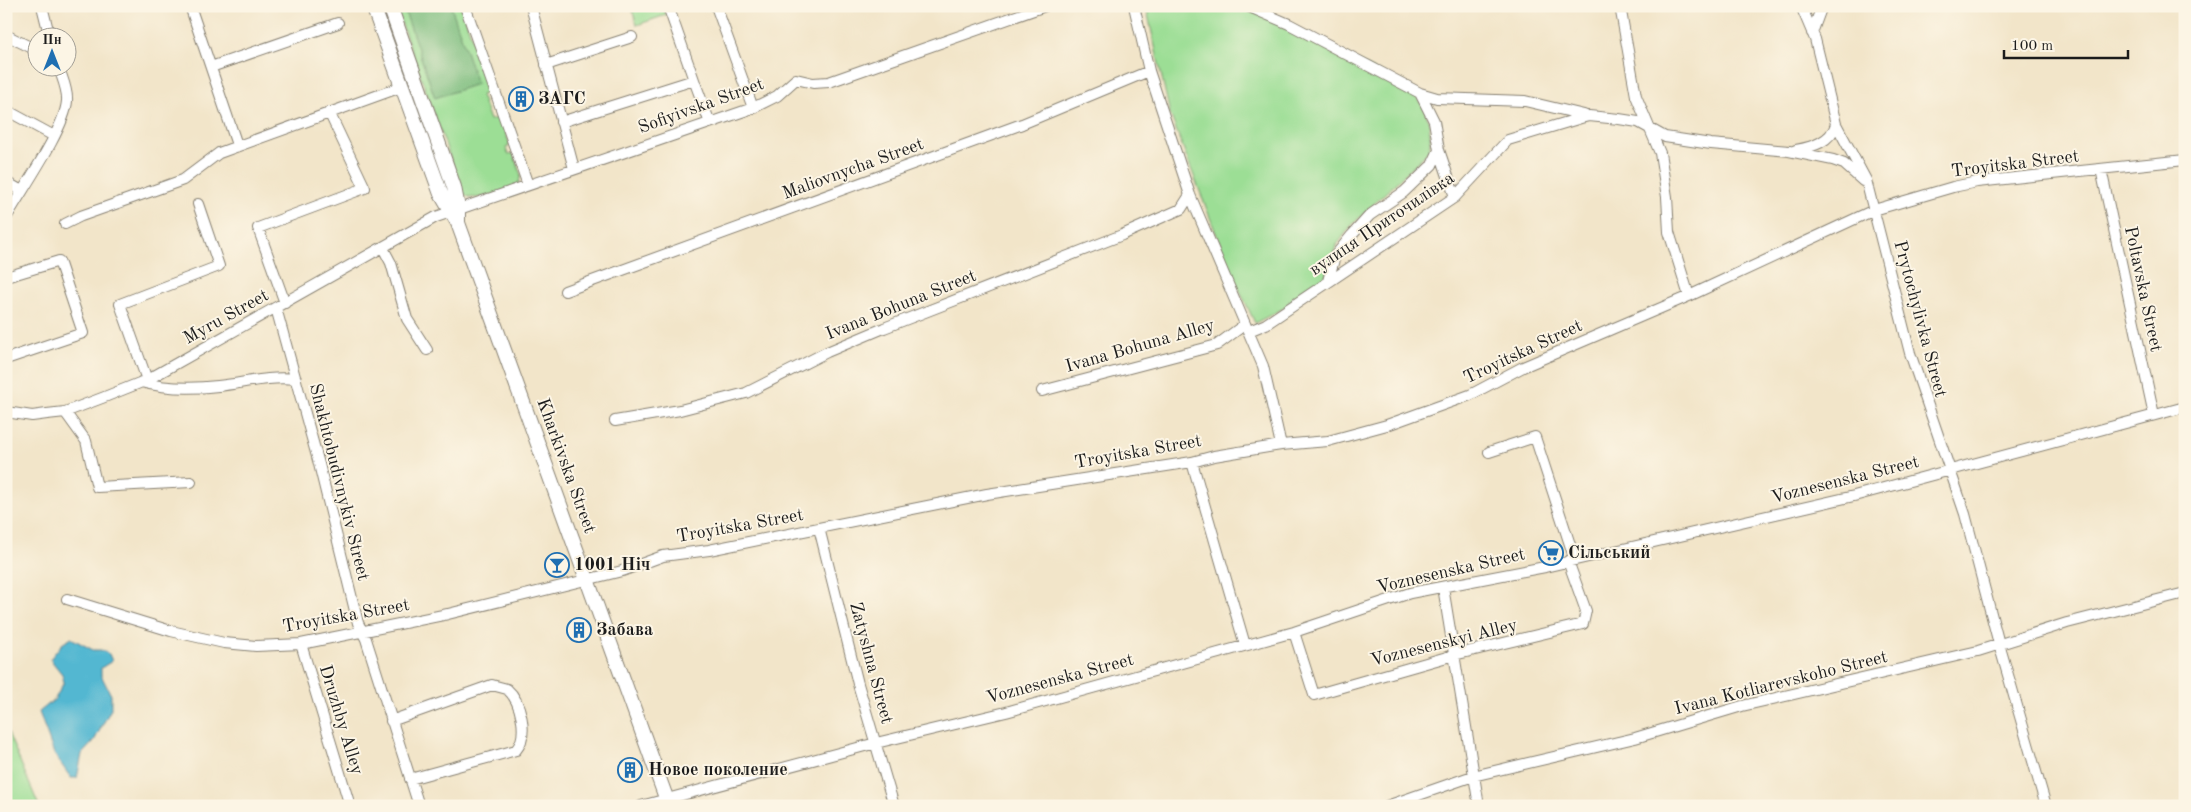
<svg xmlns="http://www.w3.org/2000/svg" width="2191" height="812" font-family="'Old Standard TT',serif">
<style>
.green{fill:#9cde95;stroke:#5c7d58}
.forest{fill:#7dbd7e;stroke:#4c6c4d}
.water{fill:#53b7d1;stroke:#386a76}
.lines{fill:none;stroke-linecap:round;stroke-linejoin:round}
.street-casing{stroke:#878072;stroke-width:12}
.secondary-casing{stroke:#878072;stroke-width:16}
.street{stroke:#fff;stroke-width:10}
.secondary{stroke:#fff;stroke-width:14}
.labels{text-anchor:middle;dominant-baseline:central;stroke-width:4;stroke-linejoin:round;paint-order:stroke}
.poi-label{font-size:18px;font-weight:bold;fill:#1c1c1c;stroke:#fcf5e5;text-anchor:start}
.street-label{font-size:18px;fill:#1c1c1c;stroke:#fcf5e5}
</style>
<rect width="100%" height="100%" fill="#fcf5e5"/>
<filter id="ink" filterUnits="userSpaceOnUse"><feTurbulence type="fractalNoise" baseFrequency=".02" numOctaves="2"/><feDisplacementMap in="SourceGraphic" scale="10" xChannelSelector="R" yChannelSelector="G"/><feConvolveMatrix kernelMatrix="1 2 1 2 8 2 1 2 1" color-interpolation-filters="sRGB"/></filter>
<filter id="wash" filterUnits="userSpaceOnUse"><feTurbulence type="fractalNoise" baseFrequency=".0096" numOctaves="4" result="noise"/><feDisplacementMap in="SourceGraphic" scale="20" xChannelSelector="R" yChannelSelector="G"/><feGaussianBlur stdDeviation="1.12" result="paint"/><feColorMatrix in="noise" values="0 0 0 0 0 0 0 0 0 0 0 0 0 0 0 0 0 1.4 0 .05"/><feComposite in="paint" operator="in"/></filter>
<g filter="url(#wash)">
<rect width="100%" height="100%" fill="#f2e5c9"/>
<path class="green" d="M395,6H461L490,91L481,95L490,120L500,117L510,145L506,148L508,154L513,153L521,175L518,185C503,189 475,206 463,193Z
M634,6H663L666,15L637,25L631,7Z
M1146,6H1253L1412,90C1427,107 1433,128 1429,151L1352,225L1336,246L1325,277L1284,308L1255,323L1231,272L1170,114Z
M6,728L39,806H12L6,788Z"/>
<path class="forest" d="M403,6H451L477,84L435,98Z"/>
<path class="water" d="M71,638L93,650H101L109,654L112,661L101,668V675L111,695V709L94,741L82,754L77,778H71L54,754L39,712L55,699L64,682L62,674L50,659L62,644Z"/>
</g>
<g filter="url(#ink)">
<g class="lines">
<defs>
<path id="street" d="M42,6L50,38
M190,6L237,145
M465,6L528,185
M531,6L574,169
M716,6L753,108
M1134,6L1149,71L1190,195L1263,366L1281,445
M1247,6L1289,24L1420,93L1434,121L1439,150L1432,165L1404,192L1370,215L1352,235L1335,256L1328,281
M1620,6L1636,96L1660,153L1667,197L1669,232L1689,296
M1801,6L1815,39L1836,124L1866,180L1910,353L1965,514L1999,644L2046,806
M1812,33L1822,6
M6,35L38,51
M546,65L632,37
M211,67L338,23
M694,80L710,123
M1420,93L1437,98L1525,101L1584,115
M6,110L54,136
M561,122L694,80L668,6
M1439,150L1455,197
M1796,150C1812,147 1831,142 1836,124
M2101,169L2154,415
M6,182L22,191
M6,218C21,191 65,129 67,101C68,90 62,78 59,68
M65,224L81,216L183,180L219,153L401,87
M383,248L391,263L407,319L427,350
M6,277L59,261L83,333L6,359
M565,291L1022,124L1149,71
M285,303L258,228L365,188L329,112
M276,308L319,464L358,623L366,639L419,806
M1249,331L1266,324L1455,197L1508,140L1581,118L1589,116L1619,119L1638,122L1665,137L1711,144L1789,151L1833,160L1844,164L1863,181
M147,380L120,304L219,266L198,204
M141,382C166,389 192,389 218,386C245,383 268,376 296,379
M1042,391L1217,345L1244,325
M6,412L32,416L47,414L65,412L102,398L147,380L436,217L753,108L777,96L796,79L813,83L829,82L1045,6
M65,412L86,441L97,487L191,482
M615,421L680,410L746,393L827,352L884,328L1122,235L1181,209L1190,195
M1489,452L1535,437L1575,560
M1192,462L1245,645
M819,528L858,684L894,806
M1443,587L1479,806
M67,599L171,631L224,643L256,646L301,644L448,614L622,571L663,556L709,550L987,494L1192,462L1214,456L1281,445L1328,441L1387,425L1470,395L1523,367L1689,296L1874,210L1953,187L1977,182L2185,160
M1294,632L1314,695L1454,655L1583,624L1586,611L1568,561
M301,644L350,806
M391,721L492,685L507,689C521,701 529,735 516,750L410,779
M641,806L876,743L1006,712L1294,632L1410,593L1545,567L1854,496L2185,407
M1387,806L1473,776L1635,738L1742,706L1978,651L2067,623L2185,593"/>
<path id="secondary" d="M373,6L441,194L458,223L669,806
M390,6L454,187L458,208V223"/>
</defs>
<use href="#street" class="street-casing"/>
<use href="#secondary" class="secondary-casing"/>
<use href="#street" class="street"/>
<use href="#secondary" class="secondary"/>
</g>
</g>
<defs>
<symbol id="building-ring" viewBox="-11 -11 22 22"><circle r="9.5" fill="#fcf5e5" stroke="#1f6fb2" stroke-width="1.5"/><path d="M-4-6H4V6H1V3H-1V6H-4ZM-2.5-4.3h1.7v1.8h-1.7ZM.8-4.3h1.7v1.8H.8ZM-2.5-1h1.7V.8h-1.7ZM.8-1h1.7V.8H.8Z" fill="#1f6fb2"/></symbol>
<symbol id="supermarket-ring" viewBox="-11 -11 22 22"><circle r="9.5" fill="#fcf5e5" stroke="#1f6fb2" stroke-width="1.5"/><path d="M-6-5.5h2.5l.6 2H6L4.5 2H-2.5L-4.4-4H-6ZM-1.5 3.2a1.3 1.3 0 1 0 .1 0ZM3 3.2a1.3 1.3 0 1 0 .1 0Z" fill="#1f6fb2"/></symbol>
<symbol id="bar-ring" viewBox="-11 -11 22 22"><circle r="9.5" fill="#fcf5e5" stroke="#1f6fb2" stroke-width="1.5"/><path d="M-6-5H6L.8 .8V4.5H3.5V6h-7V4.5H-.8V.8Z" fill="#1f6fb2"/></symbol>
</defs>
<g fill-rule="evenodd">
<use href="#building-ring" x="507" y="85" width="28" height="28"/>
<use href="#supermarket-ring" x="1537" y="539" width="28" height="28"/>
<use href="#bar-ring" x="543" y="551" width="28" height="28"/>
<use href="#building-ring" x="565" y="616" width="28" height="28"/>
<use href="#building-ring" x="616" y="756" width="28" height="28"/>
</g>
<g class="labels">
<g class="poi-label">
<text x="538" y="99">ЗАГС</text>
<text x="1568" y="553">Сільський</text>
<text x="574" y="565">1001 Ніч</text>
<text x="596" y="630">Забава</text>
<text x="648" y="770">Новое поколение</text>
</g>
<g class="street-label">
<text transform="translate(701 106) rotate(-20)">Sofiyivska Street</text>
<text transform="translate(2015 164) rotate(-7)">Troyitska Street</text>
<text transform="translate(853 169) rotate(-20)">Maliovnycha Street</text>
<text transform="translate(1382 224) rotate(-34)">вулиця Приточилівка</text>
<text transform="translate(2143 289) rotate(78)">Poltavska Street</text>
<text transform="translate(901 305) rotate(-22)">Ivana Bohuna Street</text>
<text transform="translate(226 317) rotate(-29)">Myru Street</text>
<text transform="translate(1920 319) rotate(75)">Prytochylivka Street</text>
<text transform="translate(1140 346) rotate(-16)">Ivana Bohuna Alley</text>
<text transform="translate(1523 352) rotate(-25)">Troyitska Street</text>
<text transform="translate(1138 452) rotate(-10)">Troyitska Street</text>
<text transform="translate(566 466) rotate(70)">Kharkivska Street</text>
<text transform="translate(1845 480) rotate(-14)">Voznesenska Street</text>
<text transform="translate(339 482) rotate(76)">Shakhtobudivnykiv Street</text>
<text transform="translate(740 526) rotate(-10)">Troyitska Street</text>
<text transform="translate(1451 571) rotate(-13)">Voznesenska Street</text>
<text transform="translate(346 616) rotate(-10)">Troyitska Street</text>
<text transform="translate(1444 643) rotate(-14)">Voznesenskyi Alley</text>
<text transform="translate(871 663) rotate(75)">Zatyshna Street</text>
<text transform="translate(1060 679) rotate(-15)">Voznesenska Street</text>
<text transform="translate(1781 683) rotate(-14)">Ivana Kotliarevskoho Street</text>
<text transform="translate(341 720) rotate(73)">Druzhby Alley</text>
</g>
</g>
<rect width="2191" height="812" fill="none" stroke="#fcf5e5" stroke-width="25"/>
<g transform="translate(52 52)"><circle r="24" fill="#fcf5e5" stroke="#a29e95"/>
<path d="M0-4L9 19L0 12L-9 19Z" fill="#1f6fb2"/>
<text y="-8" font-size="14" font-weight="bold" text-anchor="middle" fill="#1c1c1c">Пн</text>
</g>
<path d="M2004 50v8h124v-8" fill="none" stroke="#1c1c1c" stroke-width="2.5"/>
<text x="2011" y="50" font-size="15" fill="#1c1c1c" stroke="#fcf5e5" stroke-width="4" paint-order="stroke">100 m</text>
</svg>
